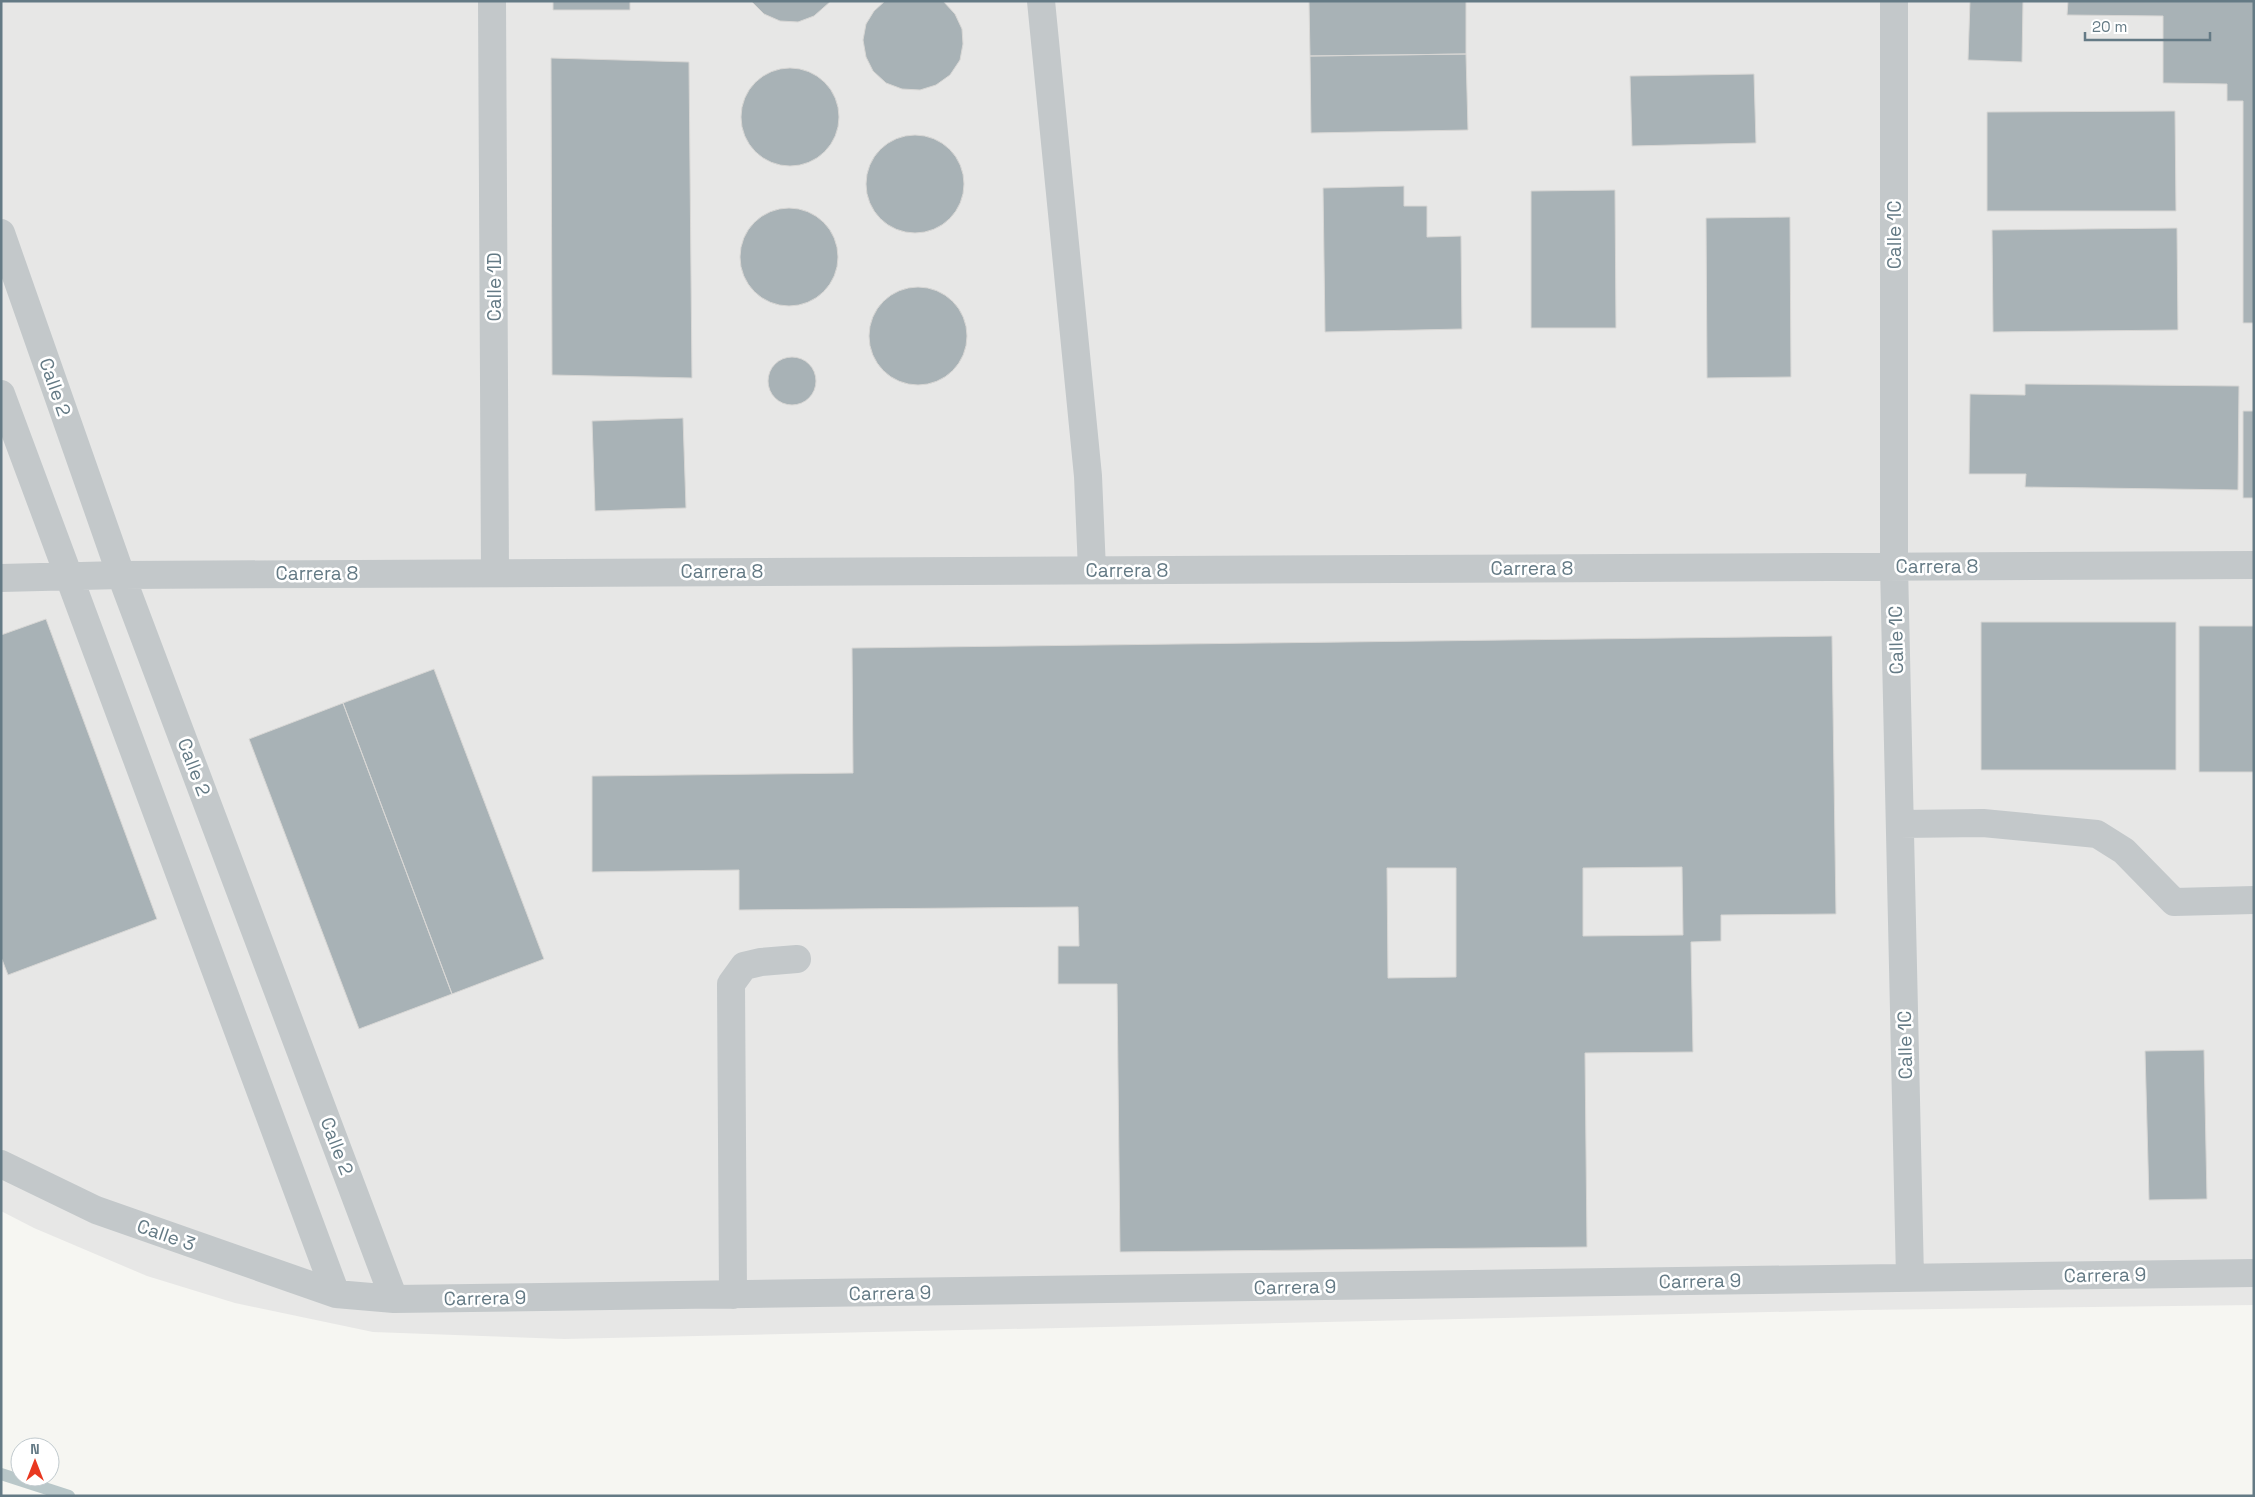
<svg xmlns="http://www.w3.org/2000/svg" width="2255" height="1497" font-family="'Space Grotesk',sans-serif">
<style>
.built{fill:#e7e7e6}
.lines{fill:none;stroke-linecap:round;stroke-linejoin:round}
.stream{stroke:#b9c7c9;stroke-width:12}
.building{fill:#a8b2b6;stroke:#d8d7d5;fill-rule:evenodd}
.minor{stroke:#c3c8ca;stroke-width:28}
.labels{text-anchor:middle;dominant-baseline:central;stroke-width:5;stroke-linejoin:round;paint-order:stroke}
.street-label{font-size:19px;fill:#647a85;stroke:#fff}
</style>
<rect width="100%" height="100%" fill="#f6f6f2"/>
<path class="built" d="M1,1H2254V1305L1864,1310L564,1339L373,1332L235,1303L147,1276L34,1228L1,1211Z"/>
<g class="lines">
<path class="stream" d="M1,1474L69,1496"/>
</g>
<path class="building" d="M553,1H630V10H553Z
M751,1H831L814,16L798,22L780,21L764,14Z
M885,1H943L955,14L962,29L963,44L960,60L950,75L936,85L920,90L902,89L886,83L873,71L866,57L863,40L866,24L874,11Z
M1309,1H1466V54L1310,56Z
M1970,1H2023L2022,62L1968,60Z
M2068,1H2254V323H2243V101H2227V84L2163,83V16L2067,15Z
M1466,54L1468,130L1311,133L1310,56Z
M551,58L689,62L692,378L552,375Z
M741 117a49 49 0 1 1 98 0a49 49 0 1 1-98 0Z
M1754,74L1756,143L1632,146L1630,76Z
M2175,111L2176,211H1987V112Z
M866 184a49 49 0 1 1 98 0a49 49 0 1 1-98 0Z
M1404,186V206H1427V237L1461,236L1462,329L1325,332L1323,188Z
M1615,190L1616,328H1531V191Z
M740 257a49 49 0 1 1 98 0a49 49 0 1 1-98 0Z
M1790,217L1791,377L1707,378L1706,218Z
M2177,228L2178,330L1993,332L1992,230Z
M869 336a49 49 0 1 1 98 0a49 49 0 1 1-98 0Z
M768 381a24 24 0 1 1 48 0a24 24 0 1 1-48 0Z
M2025,384L2239,386L2238,490L2025,487L2026,474H1969L1970,394L2025,395Z
M2243,411H2254V498H2243Z
M683,418L686,508L595,511L592,421Z
M46,619L157,919L8,975L1,957V635Z
M1981,622H2176V770H1981Z
M2199,626H2254V772H2199Z
M1832,636L1836,914L1721,915V941L1691,942L1693,1052L1585,1053L1587,1247L1120,1252L1117,984H1058V946H1079L1078,907L739,910V870L592,872V776L853,773L852,648ZM1682,867L1683,935L1583,936V868ZM1387,868H1456V977L1388,978Z
M434,669L544,959L452,994L343,703Z
M343,703L452,994L359,1029L249,739Z
M2204,1050L2207,1199L2149,1200L2145,1051Z"/>
<g class="lines">
<path class="minor" d="M492,1L495,573
M1041,1L1088,476L1092,570
M1894,1V566L1910,1278
M1,233L121,575L394,1299
M1,394L336,1294
M1,578L121,575L2254,565
M1900,824L1983,823L2097,834L2124,851L2174,902L2254,900
M1,1164L96,1210L336,1294L394,1299L2254,1273
M733,1295L731,984L744,966L761,962L797,959"/>
</g>
<g class="labels">
<g class="street-label">
<text transform="translate(1894 235) rotate(-90)">Calle 1C</text>
<text transform="translate(494 287) rotate(-90)">Calle 1D</text>
<text transform="translate(55 387) rotate(71)">Calle 2</text>
<text x="1937" y="566">Carrera 8</text>
<text x="1532" y="568">Carrera 8</text>
<text x="1127" y="570">Carrera 8</text>
<text x="722" y="571">Carrera 8</text>
<text x="317" y="573">Carrera 8</text>
<text transform="translate(1896 640) rotate(-91)">Calle 1C</text>
<text transform="translate(194 767) rotate(69)">Calle 2</text>
<text transform="translate(1905 1045) rotate(-91)">Calle 1C</text>
<text transform="translate(337 1146) rotate(69)">Calle 2</text>
<text transform="translate(166 1235) rotate(19)">Calle 3</text>
<text transform="translate(2105 1275) rotate(-1)">Carrera 9</text>
<text transform="translate(1700 1281) rotate(-1)">Carrera 9</text>
<text transform="translate(1295 1287) rotate(-1)">Carrera 9</text>
<text transform="translate(890 1293) rotate(-1)">Carrera 9</text>
<text transform="translate(485 1298) rotate(-1)">Carrera 9</text>
</g>
</g>
<rect width="2255" height="1497" fill="none" stroke="#647a85" stroke-width="5"/>
<g transform="translate(35 1462)"><circle r="24" fill="#ffffff" stroke="#c1cace"/>
<path d="M0-4L9 19L0 12L-9 19Z" fill="#e93820"/>
<text y="-8" font-size="14" font-weight="bold" text-anchor="middle" fill="#647a85">N</text>
</g>
<path d="M2085 32v8h125v-8" fill="none" stroke="#647a85" stroke-width="2.5"/>
<text x="2092" y="32" font-size="15" fill="#647a85" stroke="#ffffff" stroke-width="4" paint-order="stroke">20 m</text>
</svg>
